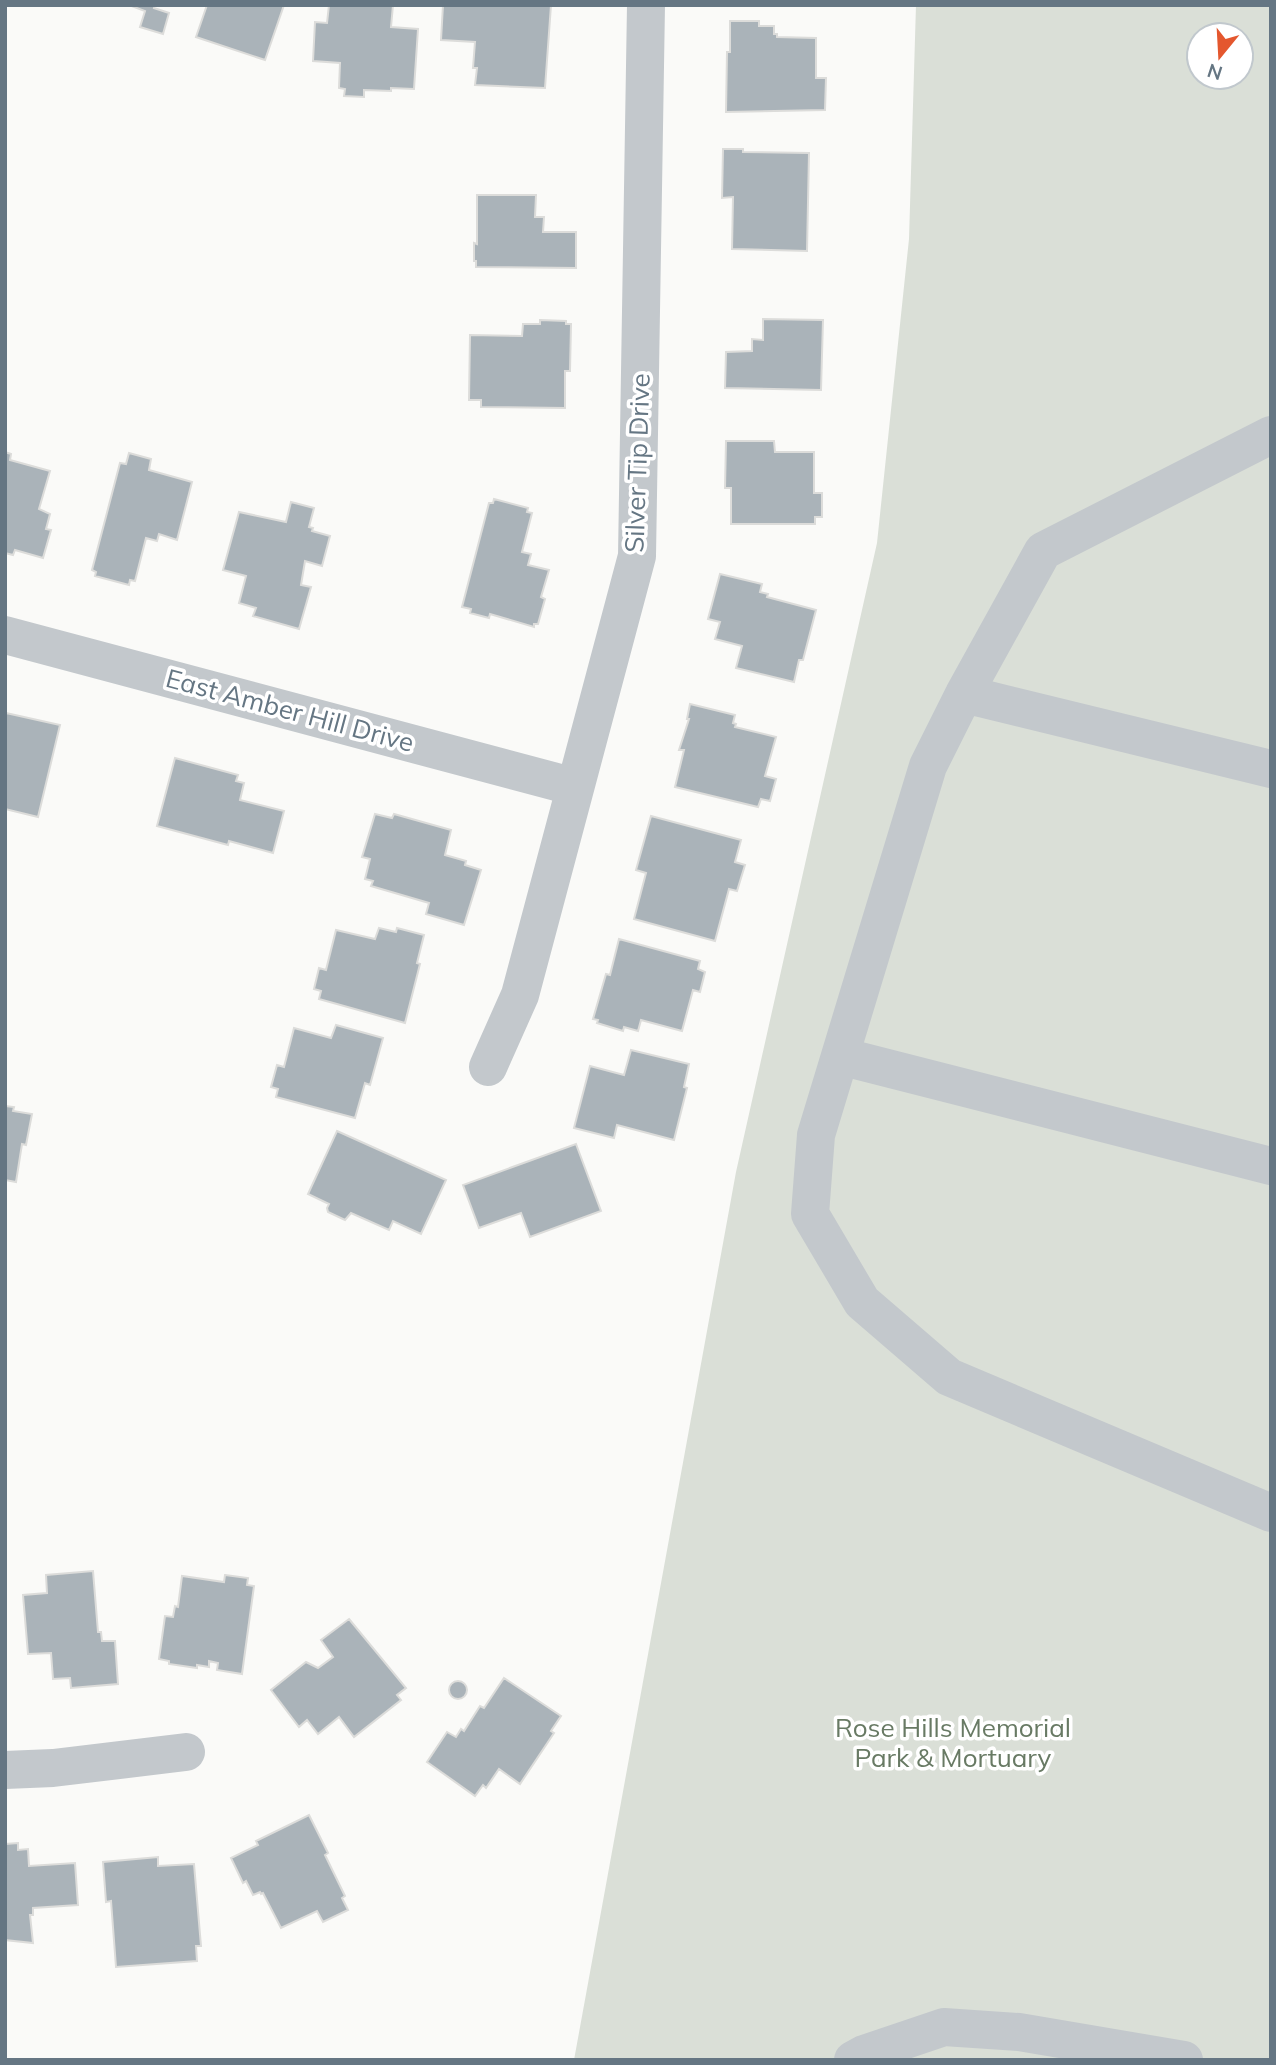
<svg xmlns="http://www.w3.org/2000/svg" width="1276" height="2065" font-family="Mulish,sans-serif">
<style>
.green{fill:#dadfd7;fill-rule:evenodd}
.building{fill:#aab3b9;stroke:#dcdcda;stroke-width:2}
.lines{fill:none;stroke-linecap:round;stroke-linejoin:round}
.minor{stroke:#c3c8cc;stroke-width:38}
.labels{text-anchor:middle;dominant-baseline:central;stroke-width:7;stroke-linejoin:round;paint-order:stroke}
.street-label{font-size:26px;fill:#657683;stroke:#fff}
.park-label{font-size:26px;fill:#687a64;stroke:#fff}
</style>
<rect width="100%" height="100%" fill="#fafaf8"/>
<path class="green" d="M916,5H1271V2060H574L736,1172L877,543L909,239ZM1199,35H1241V77H1199Z"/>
<path class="building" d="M129,5H155L154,8L169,13L163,34L140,27L145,11Z
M207,5H284L265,60L196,37Z
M329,5H393L391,27L418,29L414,89L391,88V91L364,90V97L344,96L345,89L339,88L340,63L313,61L315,22L327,23Z
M443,5H551L545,88L475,85L477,68H473L475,42L441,40Z
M730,21H759V26H774V34H777V37L816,38V78H826L825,110L726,112L727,52H730Z
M723,149H743V152L809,153L807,251L732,249L733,197L722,198Z
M477,195H536L535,217H544L543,232H576V268L476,267V261H474V243L477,244Z
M763,319L823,320L821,390L725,388L726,352L752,351V339L763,340Z
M540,320L566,321V324H571L570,371H565V408L481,407V400H469L470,335L522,336L523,324H540Z
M726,441H774L775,452H814V493H822V517H815V524H731V488H725Z
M5,452L11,454L10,460L50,471L39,509L50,514L46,529L51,530L43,558L15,550L13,555L5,553Z
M129,453L151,459L149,470L192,482L177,540L159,534L157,541L146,538L135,581L130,580L129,585L95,576L96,572L92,570L120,463L126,464Z
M494,499L528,508L527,512L532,513L522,552L531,554L528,565L549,570L541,597L545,599L538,624H534V627L490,614L489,618L470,613L471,609L462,607L489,503H493Z
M291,502L314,508L309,527L313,528L312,531L330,536L322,566L305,561L301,585L311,587L299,629L253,616L256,608L239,603L246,576L223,570L239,512L286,522Z
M720,574L762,584L760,592L768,594L767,597L816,610L803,660H799L794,682L736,668L742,646L715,639L720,622L708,619Z
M690,704L735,715L733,723L736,724L735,727L776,737L765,776L776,779L770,801L761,799L758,807L675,787L684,750H679L689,719H687Z
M6,713L60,725L38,817L5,809Z
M175,758L238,775L236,781L244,783L240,800L284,811L273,853L229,841L228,845L157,826Z
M375,814L392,818L394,814L451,830L445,855L466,861L465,865L481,870L464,925L426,914L429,903L371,886L373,881L365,879L370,859L362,857Z
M651,816L741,840L735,862L745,865L737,891L729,889L715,941L634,919L646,873L636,870Z
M379,928L396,932L397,928L424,935L417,963L420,964L405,1023L319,999L321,991L314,989L319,968L326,970L336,930L375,939Z
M619,939L700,961L698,969L705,972L700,992L693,990L682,1031L641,1020L638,1031L624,1027L623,1031L597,1023L598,1020L593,1019L606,974L610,975Z
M336,1025L383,1038L370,1085L365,1083L355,1118L276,1097L278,1089L271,1087L277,1065L284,1067L294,1028L331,1038Z
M631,1050L689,1064L684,1087L687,1088L674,1140L617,1125L614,1138L574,1128L590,1066L624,1075Z
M5,1106L14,1107L13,1111L32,1114L26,1145L22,1144L16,1182L5,1180Z
M337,1131L446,1180L421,1234L393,1221L389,1230L351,1213L345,1220L328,1212L327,1208L329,1204L308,1194Z
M576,1144L601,1211L530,1237L521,1213L479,1228L463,1185Z
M93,1571L98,1632H101L102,1641H115L118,1684L71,1688L70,1678L53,1679L51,1653L28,1654L23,1595L47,1593L46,1575Z
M225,1575L248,1578L247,1585L254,1586L242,1674L217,1670L218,1663L209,1661V1667L197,1665V1668L169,1664V1661L159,1659L165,1616L173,1617L175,1606L178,1607L182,1576L224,1582Z
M349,1619L406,1688L397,1695L401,1700L354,1737L339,1717L318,1734L307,1720L299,1727L271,1690L306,1662L318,1668L333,1657L321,1640Z
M504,1678L561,1716L551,1731L554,1733L520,1784L499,1769L486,1788L483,1785L475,1796L427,1762L447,1732L456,1737L461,1729L464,1731L480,1706L484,1708Z
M449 1690a9 9 0 1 1 18 0a9 9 0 1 1-18 0Z
M309,1815L328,1853L325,1855L345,1896L342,1898L348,1910L323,1922L317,1911L281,1928L263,1893L261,1894L260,1892L253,1895L246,1881L243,1883L231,1858L258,1845L256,1841Z
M18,1843V1850L28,1849L29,1866L75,1863L78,1905L33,1908V1915H30L33,1943L5,1940V1844Z
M158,1857V1866L194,1864L201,1946H196L197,1961L116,1967L111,1901L106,1902L103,1862Z"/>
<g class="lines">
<path class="minor" d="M1271,435L1043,551L964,694L928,766L816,1135L810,1214L862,1302L949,1377L1271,1513
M5,635L575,787
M964,694L1271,769
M840,1056L1271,1166
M488,1067L520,995L637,556L646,5
M5,1770L53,1768L186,1752
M853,2060L864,2054L944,2027L1019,2032L1184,2060"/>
</g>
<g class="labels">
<g class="street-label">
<text transform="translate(637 463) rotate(-88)">Silver Tip Drive</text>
<text transform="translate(290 710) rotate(15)">East Amber Hill Drive</text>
</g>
<g class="park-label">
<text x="953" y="1727">Rose Hills Memorial<tspan x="953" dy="30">Park &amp; Mortuary</tspan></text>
</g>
</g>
<rect width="1276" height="2065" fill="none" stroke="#657683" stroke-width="14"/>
<g transform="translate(1220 56) rotate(198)"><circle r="33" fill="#ffffff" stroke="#c1c8cd" stroke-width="2"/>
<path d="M0-5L12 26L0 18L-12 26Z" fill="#e4572e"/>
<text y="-10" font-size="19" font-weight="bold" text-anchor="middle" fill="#657683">N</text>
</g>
</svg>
